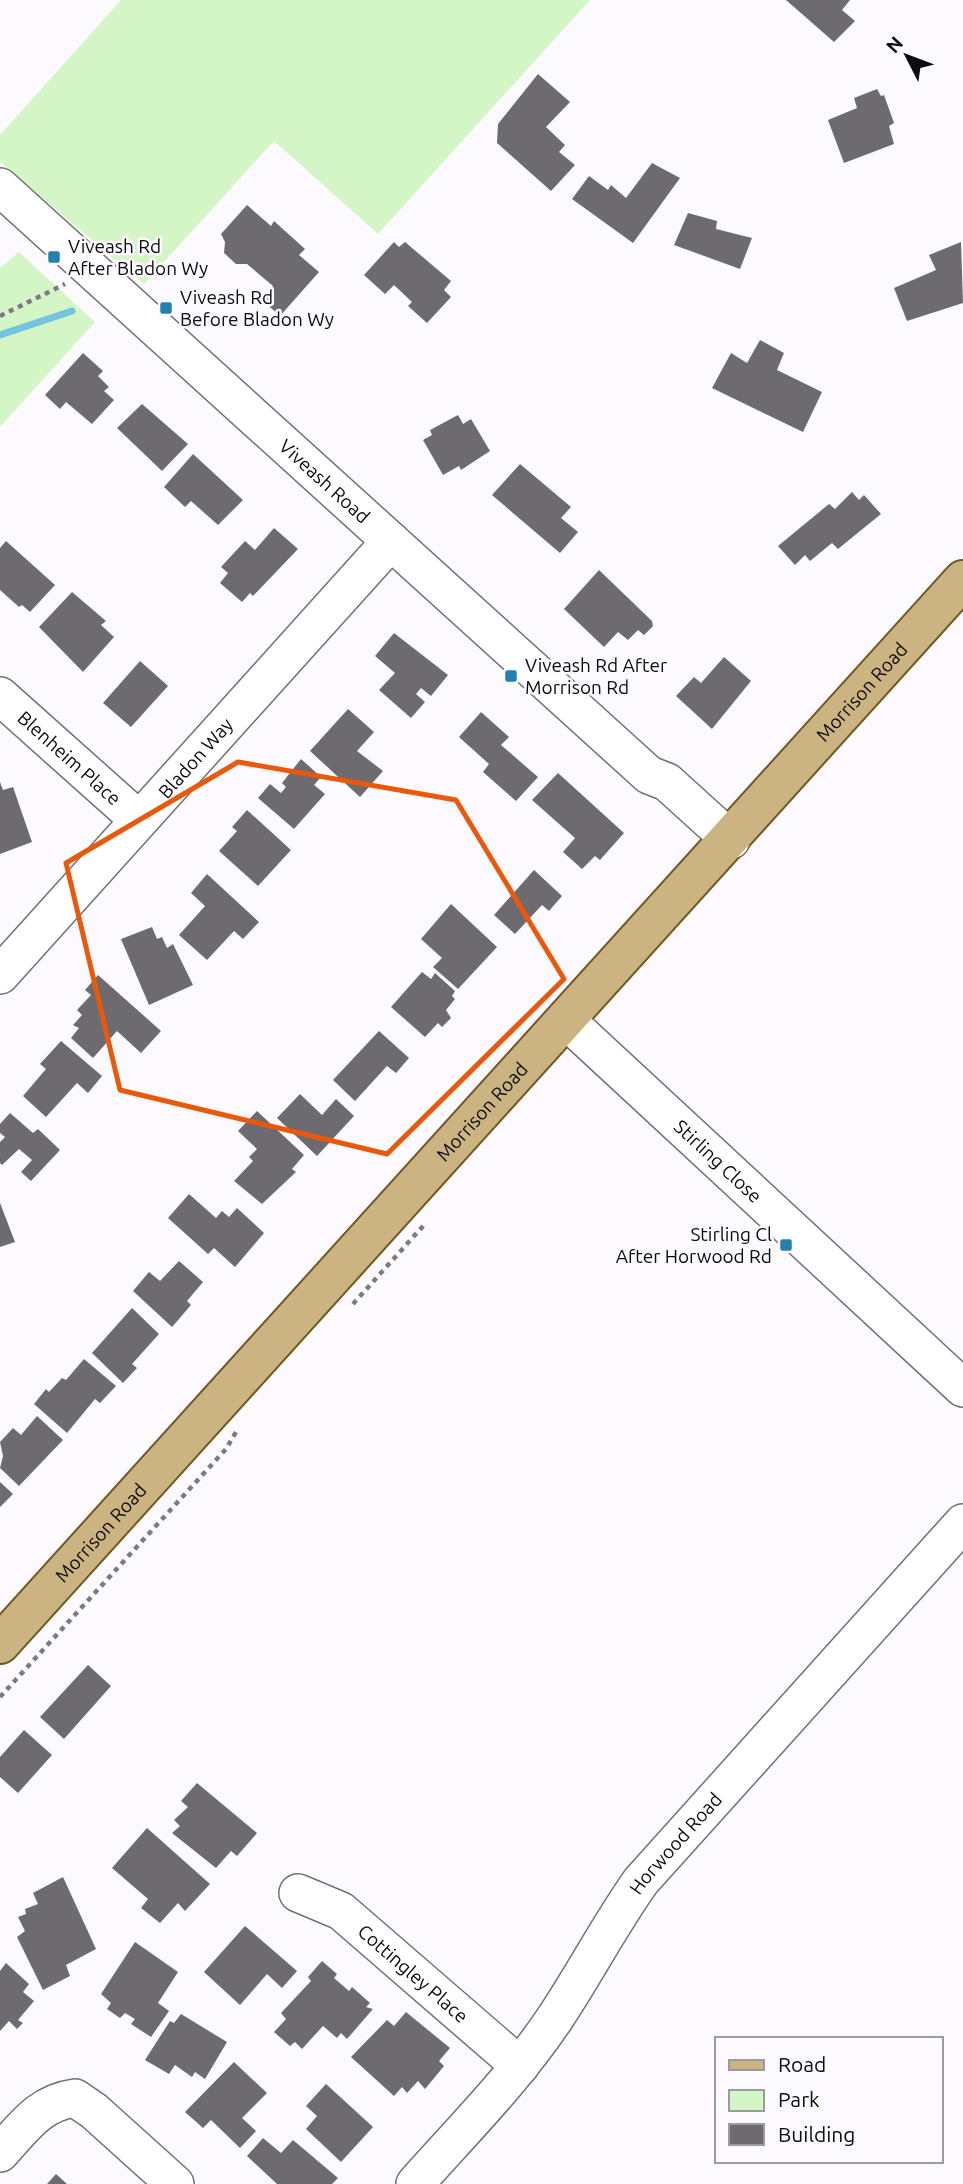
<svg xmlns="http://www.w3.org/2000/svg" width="963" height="2184" font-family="Ubuntu,sans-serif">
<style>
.green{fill:#d4f5c5}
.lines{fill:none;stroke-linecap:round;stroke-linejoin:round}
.stream{stroke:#72c5dc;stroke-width:7}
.building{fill:#6e6b70}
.minor-casing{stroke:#737075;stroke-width:40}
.major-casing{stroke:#715822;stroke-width:42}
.path{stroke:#7d7b7f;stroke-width:4.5;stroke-dasharray:5 5;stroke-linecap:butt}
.minor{stroke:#fff;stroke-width:37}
.major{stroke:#cbb481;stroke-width:38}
.marked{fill:none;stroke:#e8590c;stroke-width:5;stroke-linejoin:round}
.poi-dot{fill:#2481ae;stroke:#fdfaff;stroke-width:2.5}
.labels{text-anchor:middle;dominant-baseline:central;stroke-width:5;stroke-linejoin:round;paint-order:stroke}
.poi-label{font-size:19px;fill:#0c0b0d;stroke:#fdfaff;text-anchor:start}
.street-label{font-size:19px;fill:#0c0b0d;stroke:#fdfaff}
</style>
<rect width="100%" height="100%" fill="#fdfaff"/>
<path class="green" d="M121,0H590L378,234L274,141L144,284L0,162V135Z
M19,252L95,322L0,427V268Z"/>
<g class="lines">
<path class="stream" d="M0,335L72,311"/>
</g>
<path class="building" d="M786,0H850L842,10L855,21L834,42Z
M538,74L570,102L546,127L565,145L559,152L575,165L551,191L497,143L498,124Z
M877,89L881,96L884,95L894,123L889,126L894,144L844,163L828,120L857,108L854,98Z
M652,163L680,178L633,243L572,199L589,176L608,190L611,185L626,198Z
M247,205L271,226L274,221L305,249L299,255L319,272L280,316L262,300L273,286L247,264H236L224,253L225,242L221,234Z
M688,213L717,221L716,229L752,238L740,269L674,245Z
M394,242L399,247L405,242L451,281L444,290L451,297L427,323L408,306L412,302L394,285L385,294L364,275Z
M961,242L963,303L907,321L894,288L936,270L929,255Z
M760,340L784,353L777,370L822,392L803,432L712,388L731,353L747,363Z
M83,353L103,371L98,376L109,387L104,391L114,400L92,424L66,402L60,409L45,395Z
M142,404L188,444L162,471L117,428Z
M458,415L463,424L471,419L490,451L461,470L459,466L443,475L423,440L432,435L430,430Z
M193,454L243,500L218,525L191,501L185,507L164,487Z
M520,464L571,507L561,518L578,532L560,553L492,495Z
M852,492L859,500L864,495L881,514L838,549L832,543L810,561L805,555L795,565L778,546L829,504L835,509Z
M274,528L298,549L253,596L250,593L242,602L220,583L228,573L221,567L245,541L255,550Z
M6,541L55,585L30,612L22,605L19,607L0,590V548Z
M599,570L652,621L653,626L644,635L638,630L628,640L618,632L604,647L564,609Z
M72,592L106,621L101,625L114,637L83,672L39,627Z
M394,633L448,675L431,696L421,688L416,694L425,702L411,718L379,690L395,673L375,656Z
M724,657L751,681L712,729L676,696L694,677L701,683Z
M140,661L168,686L131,727L103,703Z
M348,709L374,732L357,751L383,771L360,797L310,751Z
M481,712L509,737L501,745L538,777L516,801L483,772L489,764L459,737Z
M301,759L321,777L314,785L325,794L294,829L258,798L270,784L281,793L286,787L282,783Z
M558,773L624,833L600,860L595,856L582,869L563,852L575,838L532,800Z
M0,782L3,790L13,787L32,842L0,854Z
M247,810L291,850L258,886L219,851L237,831L232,827Z
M534,870L562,896L549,911L542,905L515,934L494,915Z
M207,874L259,922L243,939L234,931L207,960L179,935L205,906L191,893Z
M451,904L497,947L458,989L433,967L442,958L421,939Z
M152,927L157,939L162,937L167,948L173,944L193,985L149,1005L121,939Z
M422,972L431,979L435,973L455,991L452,996L455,999L446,1010L451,1018L442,1027L438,1023L425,1037L391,1007Z
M98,975L161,1031L141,1053L117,1031L93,1058L71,1038L79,1028L73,1025L82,1015L77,1010L91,995L85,990Z
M379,1031L409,1058L396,1073L387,1066L355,1101L333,1080Z
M61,1041L102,1076L88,1093L77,1083L46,1117L23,1096L46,1069L40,1064Z
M300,1094L322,1115L336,1099L354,1116L317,1156L277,1118Z
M257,1111L304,1155L292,1169L296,1172L262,1204L234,1181L253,1161L249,1157L257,1149L238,1131Z
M10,1113L33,1133L38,1129L60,1150L31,1181L21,1172L32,1160L19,1149L2,1165L0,1163V1142L5,1137L0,1133V1124Z
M189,1194L216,1218L222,1211L229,1217L237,1208L264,1233L235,1267L214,1248L208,1254L168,1218Z
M0,1203L15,1242L0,1247Z
M179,1261L203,1282L187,1301L191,1305L172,1327L133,1291L149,1272L160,1281Z
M132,1308L159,1334L132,1364L137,1368L123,1383L92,1353Z
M84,1359L116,1386L100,1403L95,1399L67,1433L34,1404L46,1389L49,1392L62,1378L66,1380Z
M37,1416L63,1440L19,1486L0,1468L3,1456L0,1442L13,1428L21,1435Z
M0,1482L13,1494L0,1507Z
M88,1665L111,1686L64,1739L40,1717Z
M24,1730L52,1755L18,1793L0,1777V1757Z
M197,1783L257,1833L237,1856L231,1851L216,1868L172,1833L180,1826L174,1820L188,1807L181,1801Z
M147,1828L210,1884L185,1911L178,1903L160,1923L141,1908L148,1899L112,1868Z
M63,1877L96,1949L66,1965L70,1976L43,1990L17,1937L25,1931L18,1917L26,1914L25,1909L38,1904L33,1893Z
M245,1926L297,1971L282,1988L267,1974L240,2005L204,1972Z
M135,1942L178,1972L158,2003L169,2011L151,2037L131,2024L135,2019L125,2013L120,2018L107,2009L111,2003L101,1994Z
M322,1961L337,1974L334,1978L349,1991L352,1987L370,2003L366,2007L373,2009L347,2039L341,2033L337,2038L323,2026L302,2049L295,2042L290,2046L274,2032L286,2019L281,2013L311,1981L308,1977Z
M6,1963L29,1984L23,1992L34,2001L18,2020L23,2023L17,2029L9,2021L0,2031V1971Z
M406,2012L450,2048L439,2061L444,2066L425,2089L418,2081L407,2093L402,2087L394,2096L351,2057L387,2020L394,2026Z
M181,2014L227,2042L205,2079L195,2072L192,2077L175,2065L169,2074L145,2060L170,2021L174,2023Z
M234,2062L267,2093L242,2118L256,2131L240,2148L211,2120L203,2128L185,2112Z
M326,2084L373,2127L341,2162L306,2129L317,2116L306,2106Z
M263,2138L281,2153L293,2140L338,2178L332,2184H277L247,2156Z
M56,2174L67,2184H47Z"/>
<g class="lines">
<defs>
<g id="minor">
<path id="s1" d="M0,187L649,775L667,782L731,840"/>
<path id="s2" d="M0,696L139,820"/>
<path id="s3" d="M0,975L391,541"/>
<path id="s4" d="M567,1021L963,1388"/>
<path id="s5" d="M298,1893L341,1911L520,2066"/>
<path d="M0,2153C24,2127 39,2103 75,2098L94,2111L175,2184"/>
<path id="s6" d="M415,2184C462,2131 513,2080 553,2021C584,1975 609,1926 641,1881L963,1523"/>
</g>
<g id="major">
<path id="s7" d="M0,1644L963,580"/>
</g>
</defs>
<use href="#minor" class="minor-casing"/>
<use href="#major" class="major-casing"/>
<path class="path" d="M0,316L65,284
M353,1304L424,1225
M0,1697L226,1449L236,1432"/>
<use href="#minor" class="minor"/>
<use href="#major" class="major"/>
</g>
<path class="marked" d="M238,762L456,800L564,979L387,1154L120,1090L66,863Z"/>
<g class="poi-dot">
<rect x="47" y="250" width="14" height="14" rx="3.5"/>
<rect x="159" y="301" width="14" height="14" rx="3.5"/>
<rect x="504" y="669" width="14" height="14" rx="3.5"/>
<rect x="779" y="1238" width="14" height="14" rx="3.5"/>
</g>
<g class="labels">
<g class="poi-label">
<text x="68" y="246">Viveash Rd<tspan x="68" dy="22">After Bladon Wy</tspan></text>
<text x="180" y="297">Viveash Rd<tspan x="180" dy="22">Before Bladon Wy</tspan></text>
<text x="525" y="665">Viveash Rd After<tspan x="525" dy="22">Morrison Rd</tspan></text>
<text x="772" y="1234" text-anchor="end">Stirling Cl<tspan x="772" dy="22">After Horwood Rd</tspan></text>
</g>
<g class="street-label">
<text stroke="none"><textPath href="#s1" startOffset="438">Viveash Road</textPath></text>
<text stroke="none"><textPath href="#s7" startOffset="1284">Morrison Road</textPath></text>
<text stroke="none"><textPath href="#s2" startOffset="93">Blenheim Place</textPath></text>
<text stroke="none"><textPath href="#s3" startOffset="292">Bladon Way</textPath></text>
<text stroke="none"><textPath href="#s7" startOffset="718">Morrison Road</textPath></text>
<text stroke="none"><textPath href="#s4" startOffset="206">Stirling Close</textPath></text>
<text stroke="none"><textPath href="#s7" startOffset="150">Morrison Road</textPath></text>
<text stroke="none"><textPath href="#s6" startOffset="430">Horwood Road</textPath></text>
<text stroke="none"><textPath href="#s5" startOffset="142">Cottingley Place</textPath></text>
</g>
</g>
<rect x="715" y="2037" width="228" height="126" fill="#fdfaff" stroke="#9d9a9e" stroke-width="2"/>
<rect x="729" y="2060" width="35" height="10" fill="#cbb481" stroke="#9d9a9e" stroke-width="2"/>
<text x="778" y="2072" font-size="21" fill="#0c0b0d">Road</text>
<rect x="729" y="2090" width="35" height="21" fill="#d4f5c5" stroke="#9d9a9e" stroke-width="2"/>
<text x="778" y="2107" font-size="21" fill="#0c0b0d">Park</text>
<rect x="729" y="2124" width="35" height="21" fill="#6e6b70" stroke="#9d9a9e" stroke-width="2"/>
<text x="778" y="2142" font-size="21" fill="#0c0b0d">Building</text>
<g transform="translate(907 56) rotate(312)" stroke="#fdfaff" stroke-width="5" paint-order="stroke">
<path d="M0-5L12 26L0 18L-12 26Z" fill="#0c0b0d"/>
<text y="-10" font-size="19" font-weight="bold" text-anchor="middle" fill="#0c0b0d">N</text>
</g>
</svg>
